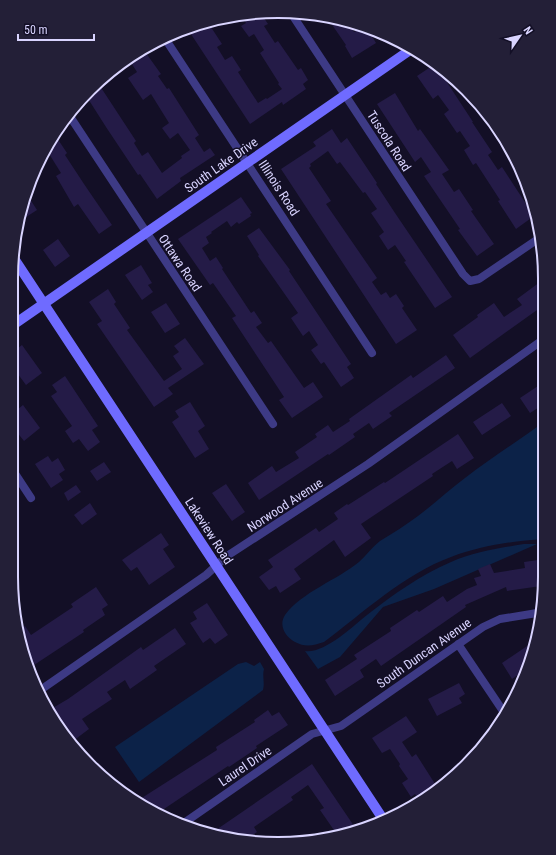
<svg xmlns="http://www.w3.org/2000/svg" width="556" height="855" font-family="'Roboto Condensed',sans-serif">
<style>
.water{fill:#0c2248}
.building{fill:#241b47}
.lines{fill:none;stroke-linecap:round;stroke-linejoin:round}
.street{stroke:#3d3a85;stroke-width:8}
.secondary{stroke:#6f6bff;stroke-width:10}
.labels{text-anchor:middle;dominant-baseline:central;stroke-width:3;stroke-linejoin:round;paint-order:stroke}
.street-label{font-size:13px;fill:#d9d4ff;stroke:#130f26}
.rim{fill:none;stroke:#d9d4ff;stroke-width:2}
</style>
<rect width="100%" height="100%" fill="#130f26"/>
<path class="water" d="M544,422L543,539C512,541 480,546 451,557C404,574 363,613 324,642C314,645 306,648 295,642C286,637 278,626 285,615C302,592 337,580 359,562C366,556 372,547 380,541C393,533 406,525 418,516C434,504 449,490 465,478C491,458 518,441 544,422Z
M524,544H537L434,589L383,607L340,657L318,669L305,651C324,654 352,627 367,615C393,595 420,575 451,562C474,552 500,548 524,544Z
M246,662L254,666L260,662L264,669C262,676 265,682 263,690L139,782L115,747L238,664Z"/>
<path class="building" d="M260,12L268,24L264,26L275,43L278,41L298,70L301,68L308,80L303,84L306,89L283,105L282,102L250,124L187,28L207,21L222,44L217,47L225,60L232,56L241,70L238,72L258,103L266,98L267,99L282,89L278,84L279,83L260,53L264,50L254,34L249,37L241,26L246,23L241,15Z
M326,16L347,21L354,32L366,26L376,43L352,58L345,46L346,45Z
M143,49L161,74L158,76L167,89L169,88L199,135L195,138L204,152L210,148L215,155L180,178L181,181L157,199L140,174L138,175L106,127L85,94L98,83L136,141L134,143L142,156L148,152L162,173L182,158L181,156L190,150L178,133L170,139L162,128L169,123L151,94L143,100L128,78L137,72L128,58Z
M435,64L473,122H472L492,152L488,155L498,170L502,167L534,216L516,229L498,201L500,200L476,163L473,165L464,150L470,146L460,131L457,133L444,114L449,110L438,95L433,99L417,76Z
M395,93L418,131L420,129L449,170L442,174L454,192L459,189L473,210L471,211L494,244L477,256L458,230L460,229L424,176L431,172L421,157L415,162L377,104Z
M332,129L341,143L347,138L377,183L376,184L395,213L452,297L435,308L404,262L406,261L395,245L388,250L379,236L384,232L371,213L377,209L365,192L363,193L340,162L337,164L328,151L310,164L311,166L309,168L331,201L326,204L377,278L372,282L381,295L386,292L390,298L396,294L404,306L402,308L417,330L396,344L281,169L316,146L313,142Z
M55,135L67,153L65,155L84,184L112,225L99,234L78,204L74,207L56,176L61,173L46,149Z
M28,196L37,210L20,221L26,202Z
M241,197L252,213L250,214L251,216L239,224L237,222L231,227L227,221L211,232L212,233L206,237L209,243L202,248L210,261L216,257L223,268L222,269L251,313L254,311L262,323L256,327L268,343L271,341L304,388L313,382L323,397L292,418L279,400L284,397L232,318L236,316L213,283L210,285L178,239Z
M259,228L290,270L289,271L351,364L347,367L354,378L341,387L324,362L321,364L311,350L318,345L309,331L303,336L291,318L298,313L258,256L259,255L247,236Z
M58,239L70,256L55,267L43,250Z
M141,265L152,283L148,285L153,292L142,300L125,275Z
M540,282L544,288V305L470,358L453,335L478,317L477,315L494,303L504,317L522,305L517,299Z
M108,289L116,302L114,304L130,328L127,330L164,381L182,369L173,356L179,352L174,346L185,338L204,364L168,388L173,394L154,407L97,324L102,321L89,302Z
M166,303L180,324L165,333L151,312Z
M22,345L42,373L26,385L12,366L13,352Z
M446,355L455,368L389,413L392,416L373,429L369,423L353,434L355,437L329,455L328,454L259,500L248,483L272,466L276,472L299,458L295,452L317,437L315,434L328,425L333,432L350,421L349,419L411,375L413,378Z
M65,376L98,426L92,430L100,442L88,451L79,439L73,443L65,431L72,426L51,396L57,392L52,385Z
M544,382V404L530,413L520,398Z
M190,402L205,426L198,431L209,449L195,458L172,422L179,417L175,411Z
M502,403L511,416L482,435L473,422Z
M23,405L40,428L24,441L12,426V414Z
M458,434L474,458L457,469L452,461L432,474L433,476L361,524L371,538L345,557L334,540L294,569L301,579L280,593L276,586L269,590L259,577L273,567L268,560L316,528L319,532L338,519L334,513L347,504L348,505L384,482L385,483Z
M48,456L52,462L58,458L65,470L59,474L63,480L51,488L35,464Z
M104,462L111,472L97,481L90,471Z
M226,484L245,512L232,521L212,493Z
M76,485L81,492L68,501L64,493Z
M90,503L97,514L82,525L74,515Z
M161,533L169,545L163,549L175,567L149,585L137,567L131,571L122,560Z
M538,560L541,586L507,591L506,587L465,605L466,607L381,666L376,659L360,670L364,677L335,696L325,680L357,659L354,655L391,631L390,628L417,610L419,612L443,596L447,602L467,589L477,585L474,578L481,576L478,569L490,564L494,573L525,568L524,562Z
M96,587L108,605L102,609L105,615L83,630L84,632L28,669L25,663L20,630L25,626L31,635L73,607L71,604Z
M207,603L228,635L215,644L210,638L203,643L190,623L197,619L193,612Z
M175,628L186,644L154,666L157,670L130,689L125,680L107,692L112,699L82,719L89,729L73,741L51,709L68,699L141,647L143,650Z
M533,642L525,670L512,679L502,663Z
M459,683L465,694L459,698L462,703L437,716L428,699Z
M268,710L272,716L279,712L288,725L256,746L257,748L229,767L228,766L158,813L137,801L217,750L216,747L255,722L254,720Z
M406,716L417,732L402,742L412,757L416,754L437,787L420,801L415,794L411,797L402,783L408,779L399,766L400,764L390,749L382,753L372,738Z
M312,764L354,826L342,834L338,836L320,810L324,808L308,785L291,797L293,800L254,827L257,832L245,840L213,832Z"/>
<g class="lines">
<path class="street" d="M291,13L463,274L470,281L479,279L541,237
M164,37L372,353
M69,115L273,424
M12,469L31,498
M458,644L505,714
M39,691L206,575L227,556L368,464L544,339
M181,825L312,734L341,726L483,627L500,619L543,612"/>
<path class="secondary" d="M13,257L383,819
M13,325L413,48"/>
</g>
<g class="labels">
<g class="street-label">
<text transform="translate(389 141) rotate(57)">Tuscola Road</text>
<text transform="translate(221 165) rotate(-35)">South Lake Drive</text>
<text transform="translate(279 188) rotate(57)">Illinois Road</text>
<text transform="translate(180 263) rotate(56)">Ottawa Road</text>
<text transform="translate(285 505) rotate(-33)">Norwood Avenue</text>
<text transform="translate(209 531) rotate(57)">Lakeview Road</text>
<text transform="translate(424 653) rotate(-35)">South Duncan Avenue</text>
<text transform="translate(245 766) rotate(-34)">Laurel Drive</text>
</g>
</g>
<path d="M0 0H556V855H0ZM278 18H278A260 260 0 0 1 538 278V577A260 260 0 0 1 278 837H278A260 260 0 0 1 18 577V278A260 260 0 0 1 278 18Z" fill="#231f37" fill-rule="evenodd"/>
<path class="rim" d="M278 18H278A260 260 0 0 1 538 278V577A260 260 0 0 1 278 837H278A260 260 0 0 1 18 577V278A260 260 0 0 1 278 18Z"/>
<g transform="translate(520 36) rotate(56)" stroke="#130f26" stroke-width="3" paint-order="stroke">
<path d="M0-3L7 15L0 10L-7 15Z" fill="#d9d4ff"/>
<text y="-6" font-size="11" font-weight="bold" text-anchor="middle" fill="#d9d4ff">N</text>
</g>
<path d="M18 34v6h76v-6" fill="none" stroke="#d9d4ff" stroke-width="2"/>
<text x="24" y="34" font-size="12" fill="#d9d4ff" stroke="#130f26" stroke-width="3" paint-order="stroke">50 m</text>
</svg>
